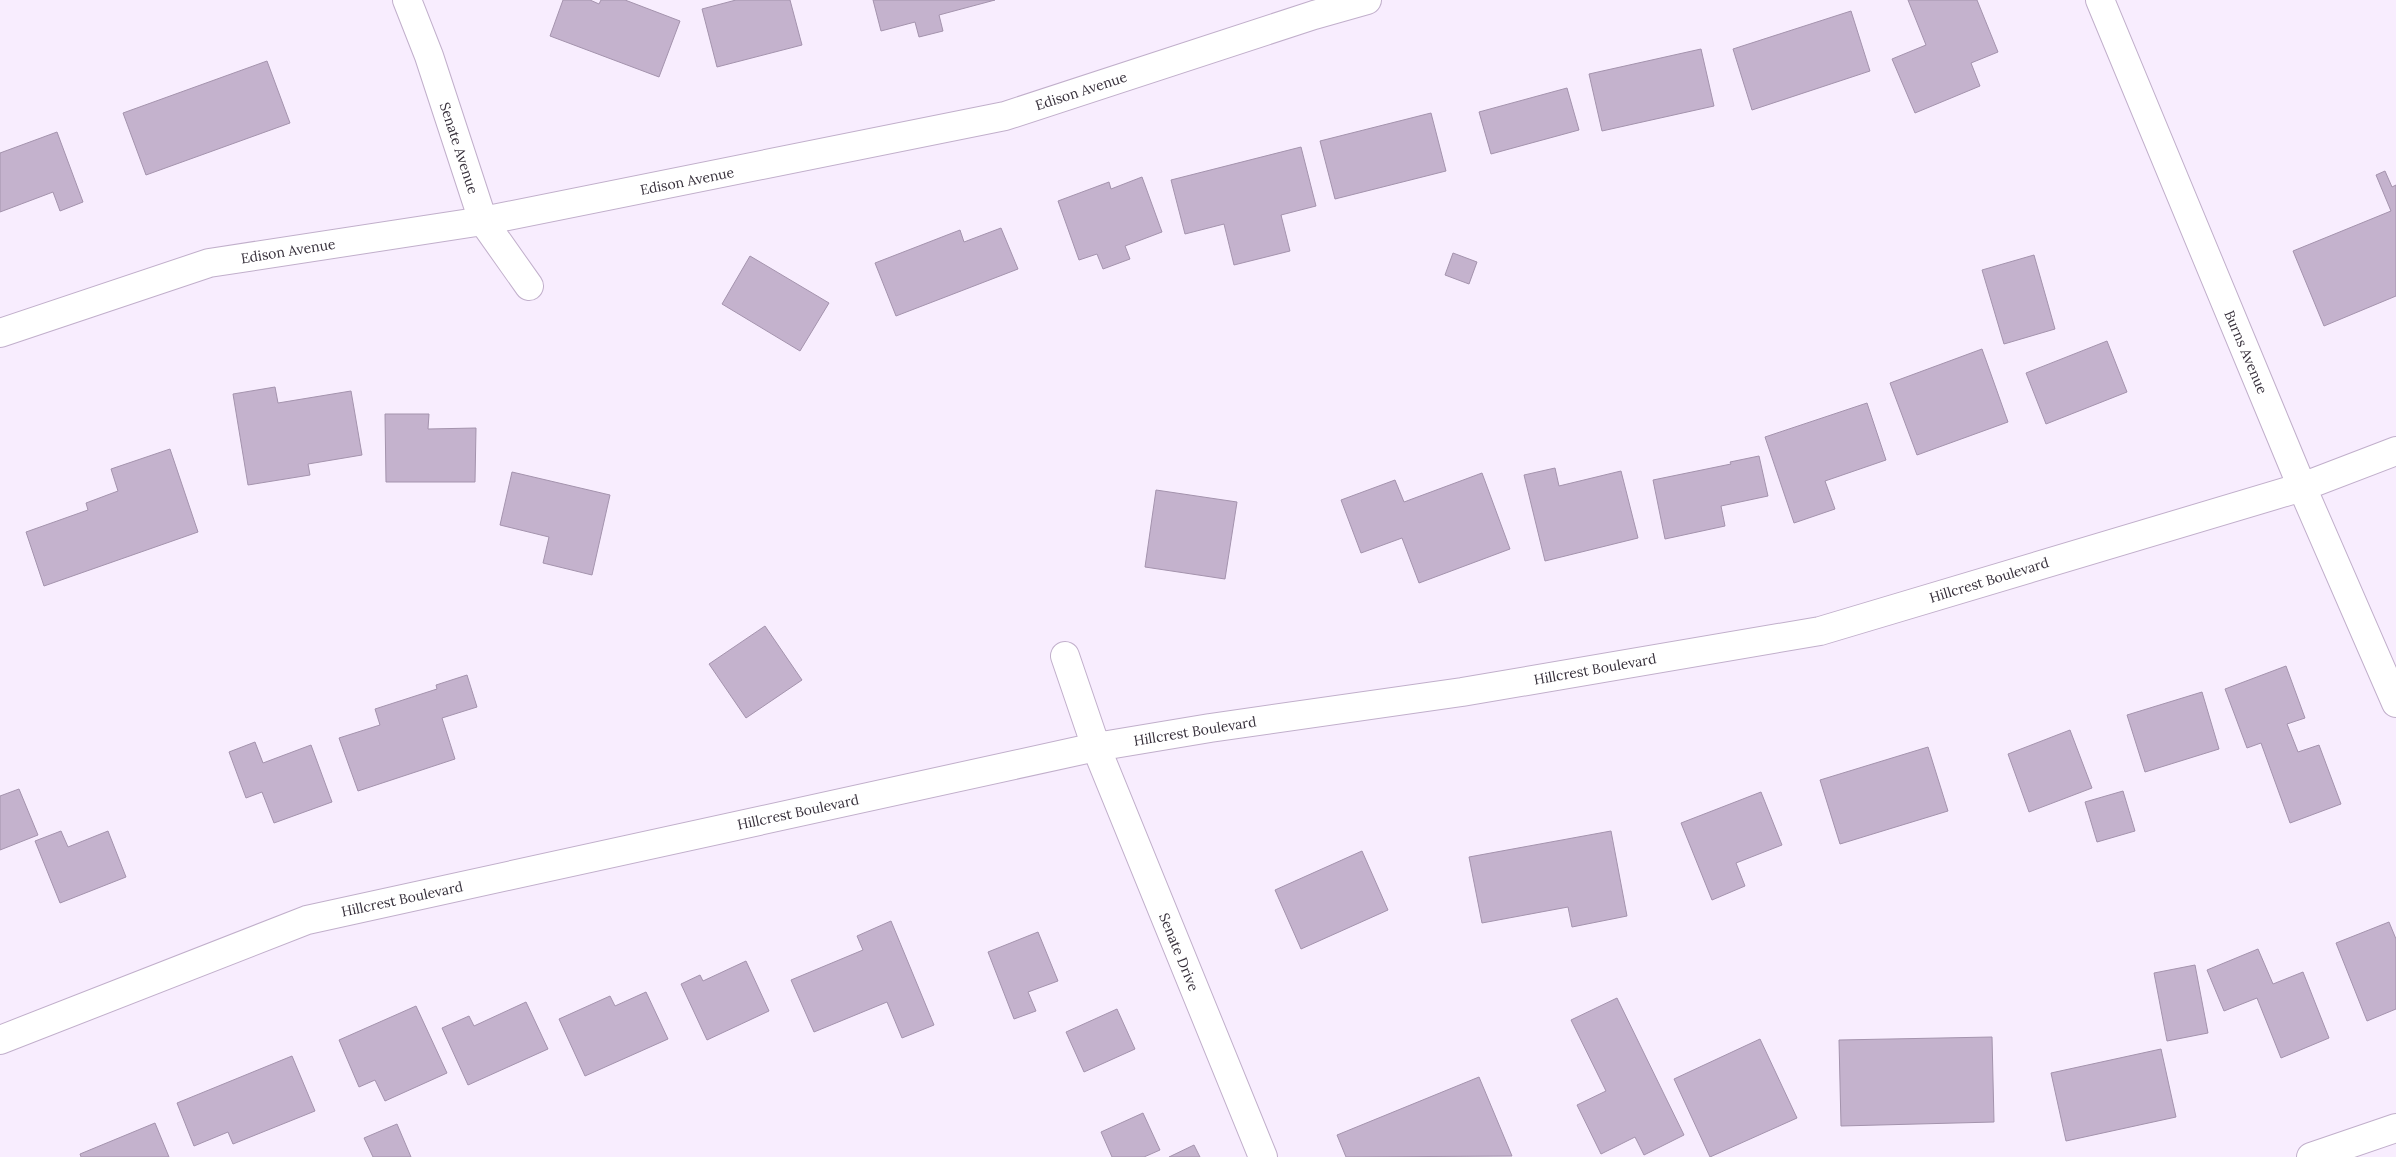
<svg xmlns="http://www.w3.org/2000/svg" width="2396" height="1157" font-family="Lora,serif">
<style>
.building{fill:#c4b2cd;stroke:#a493ad}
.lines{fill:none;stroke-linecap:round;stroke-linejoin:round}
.minor-casing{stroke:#c1afcb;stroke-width:30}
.minor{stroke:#fff;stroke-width:28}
.labels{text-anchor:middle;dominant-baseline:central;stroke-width:4;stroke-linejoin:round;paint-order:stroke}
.street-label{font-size:14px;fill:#37303b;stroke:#fff}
</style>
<rect width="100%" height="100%" fill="#f8edfe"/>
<path class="building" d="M563,0H590L599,4L601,0H625L680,21L659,77L550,36Z
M736,0H790L802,45L717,67L702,9Z
M873,0H995L939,15L943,31L919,37L915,22L881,31Z
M1908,0H1977L1998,52L1971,63L1980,86L1915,113L1892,59L1926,45Z
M1851,11L1870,71L1752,110L1733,49Z
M1701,49L1714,106L1602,131L1589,74Z
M267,61L290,123L146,175L123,113Z
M1567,88L1579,130L1491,154L1479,112Z
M1431,113L1446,171L1335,199L1320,141Z
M57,132L83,202L60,211L53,192L0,212V153Z
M1301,147L1316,206L1281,215L1290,251L1234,265L1224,224L1185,234L1171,180Z
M2385,171L2392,187L2396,185V296L2324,326L2293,251L2391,211L2376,175Z
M1142,177L1162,232L1125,246L1130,259L1103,269L1097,254L1079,260L1058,201L1109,182L1111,189Z
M1001,228L1018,269L896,316L875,263L960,230L964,242Z
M1453,253L1477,262L1469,284L1445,275Z
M2034,255L2055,329L2004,344L1982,270Z
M750,256L829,303L800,351L722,304Z
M2107,341L2127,392L2046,424L2026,373Z
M1982,349L2008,422L1917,455L1890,383Z
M275,387L278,403L351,391L362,455L308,464L310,475L248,485L233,394Z
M1867,403L1886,460L1825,481L1835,509L1794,523L1765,437Z
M385,414H429L428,429L476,428L475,482H386Z
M170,449L198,532L44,586L26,532L88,510L86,503L118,491L111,469Z
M1759,456L1768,496L1721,506L1725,526L1665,539L1653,480L1731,464L1730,462Z
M1555,468L1559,486L1621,471L1638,538L1545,561L1524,475Z
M512,472L610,495L592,575L543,563L549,537L500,525Z
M1482,473L1510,549L1419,583L1402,538L1361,553L1341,500L1395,480L1404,502Z
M1156,490L1237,502L1225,579L1145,567Z
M765,626L802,680L746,718L709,664Z
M2286,666L2305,718L2287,724L2298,752L2319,745L2341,804L2290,823L2261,743L2247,748L2225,689Z
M467,675L477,707L442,718L455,759L358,791L339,738L380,725L375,709L437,689L436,685Z
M2202,692L2219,749L2145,772L2127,715Z
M2070,730L2092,788L2029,812L2008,754Z
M255,742L263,763L311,745L332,802L274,823L262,792L246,798L229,752Z
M1928,747L1948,811L1840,844L1820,780Z
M19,789L38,835L0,850V796Z
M2123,791L2135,831L2097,842L2085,802Z
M1761,792L1782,845L1736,863L1745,886L1712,900L1681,823Z
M61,831L68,847L108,831L126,877L60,903L35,841Z
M1611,831L1627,916L1572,927L1568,907L1482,923L1469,857Z
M1362,851L1388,910L1301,949L1275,890Z
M891,921L934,1025L902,1038L887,1002L814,1032L791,980L863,950L857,936Z
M2389,922L2396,939V1009L2367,1021L2336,943Z
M1038,932L1058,981L1028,992L1036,1011L1014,1019L988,952Z
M2258,949L2273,984L2303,972L2329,1038L2281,1058L2257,998L2224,1011L2207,970Z
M746,961L769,1011L707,1040L681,984L700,975L703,981Z
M2195,965L2208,1033L2167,1041L2154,973Z
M646,992L668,1039L585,1076L559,1019L610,996L615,1006Z
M1617,998L1684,1135L1644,1155L1635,1137L1601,1154L1577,1105L1606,1091L1571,1020Z
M526,1002L548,1049L468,1085L442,1028L469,1016L474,1026Z
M416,1006L447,1073L385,1101L375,1080L359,1087L339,1040Z
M1117,1009L1135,1049L1084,1072L1066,1032Z
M1992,1037L1994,1122L1841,1126L1839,1040Z
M1760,1039L1797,1118L1710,1157L1674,1079Z
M2161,1049L2176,1117L2066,1141L2051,1073Z
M292,1056L315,1111L233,1144L228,1132L194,1146L177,1103Z
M1479,1077L1512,1156L1346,1157L1337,1135Z
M1143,1113L1160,1150L1144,1157H1112L1101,1132Z
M155,1123L169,1157H81L80,1154Z
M397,1124L411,1157H373L364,1138Z
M1194,1145L1200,1157H1169Z"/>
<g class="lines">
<defs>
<path id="minor" d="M407,0L429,56L483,221L529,286
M2100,0L2302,487L2396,703
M0,333L209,263L483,221L1005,116L1314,15L1367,0
M1065,656L1096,747L1263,1157
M0,1040L307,920L1096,747L1210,728L1462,692L1820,631L2302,487L2396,451
M2311,1157L2396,1128"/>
</defs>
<use href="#minor" class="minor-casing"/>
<use href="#minor" class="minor"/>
</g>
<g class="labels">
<g class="street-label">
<text transform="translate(1081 91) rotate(-18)">Edison Avenue</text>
<text transform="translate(459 148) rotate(72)">Senate Avenue</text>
<text transform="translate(687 181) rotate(-11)">Edison Avenue</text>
<text transform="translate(288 251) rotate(-9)">Edison Avenue</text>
<text transform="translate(2246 352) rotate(67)">Burns Avenue</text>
<text transform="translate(1989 580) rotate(-17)">Hillcrest Boulevard</text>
<text transform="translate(1595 669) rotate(-10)">Hillcrest Boulevard</text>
<text transform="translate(1195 731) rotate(-9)">Hillcrest Boulevard</text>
<text transform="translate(798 812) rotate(-12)">Hillcrest Boulevard</text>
<text transform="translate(402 899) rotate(-12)">Hillcrest Boulevard</text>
<text transform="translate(1179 952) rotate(68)">Senate Drive</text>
</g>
</g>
</svg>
